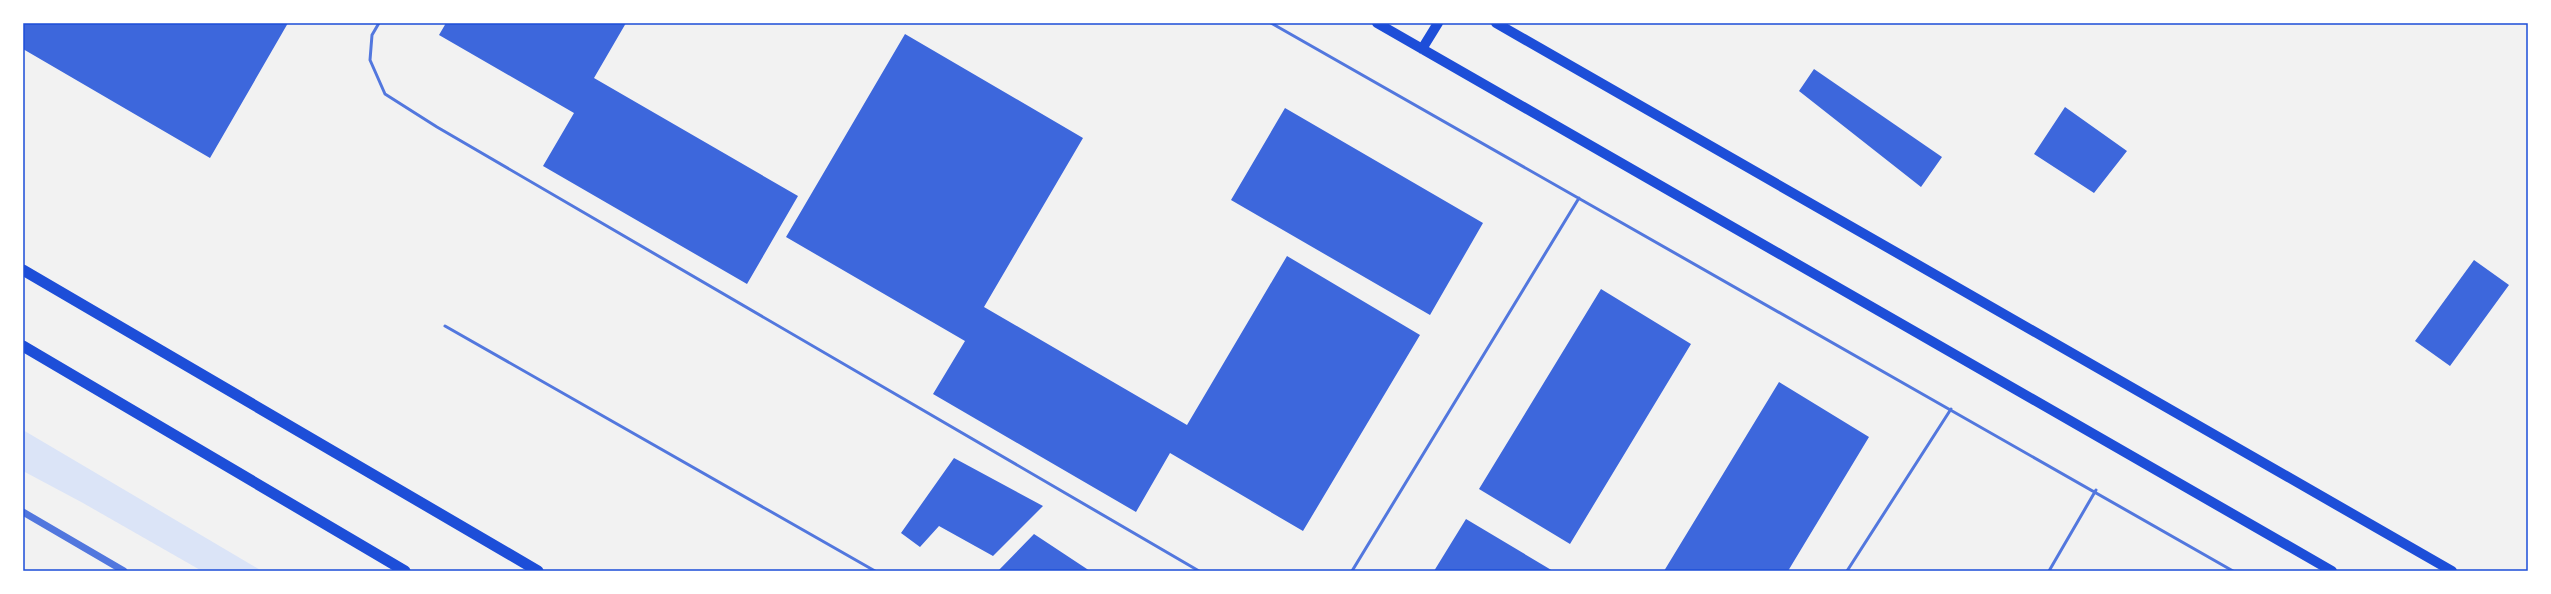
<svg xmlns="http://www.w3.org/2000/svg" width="2551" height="594" font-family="'Noto Sans',sans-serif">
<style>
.green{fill:#dbe4f7}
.building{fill:#3d67dc}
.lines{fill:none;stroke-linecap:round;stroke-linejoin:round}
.service{stroke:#5277de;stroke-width:3}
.tertiary{stroke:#5277de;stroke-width:7}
.primary{stroke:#1d4ed8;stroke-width:10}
.trunk{stroke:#1d4ed8;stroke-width:11}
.neatline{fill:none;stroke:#1d4ed8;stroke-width:1.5}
</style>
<rect width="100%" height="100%" fill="#f2f2f2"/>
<path class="green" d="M23,430L262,571H202L83,503L23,471Z"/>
<path class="building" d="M23,23H288L210,158L23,49Z
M446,23H626L594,78L798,196L747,284L543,166L574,113L439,35Z
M905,34L1083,138L984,307L1187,425L1287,256L1420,335L1303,531L1170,453L1136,512L933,394L965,341L786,237Z
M1814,69L1942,157L1921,187L1799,91Z
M2065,107L2127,151L2094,193L2034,154Z
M1285,108L1483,223L1430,315L1231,200Z
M2474,260L2509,285L2450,366L2415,341Z
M1601,289L1691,344L1570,544L1479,489Z
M1779,382L1869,437L1788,571H1664Z
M954,458L1043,506L993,556L939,526L920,547L901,533Z
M1466,519L1553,571H1434Z
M1034,534L1090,571H998Z"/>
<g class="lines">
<path class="service" d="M379,23L372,35L370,60L385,94L437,127L1199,571
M1271,23L2233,571
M445,326L875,571
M1352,571L1579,198
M1847,571L1951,409
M2049,571L2096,490"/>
<path class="tertiary" d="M23,512L124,571"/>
<path class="primary" d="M1377,23L2332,571
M1496,23L2452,571
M1422,49L1438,23"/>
<path class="trunk" d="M23,270L538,571
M23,346L405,571"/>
</g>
<rect width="2551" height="594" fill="none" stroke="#ffffff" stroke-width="48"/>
<rect x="24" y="24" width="2503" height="546" class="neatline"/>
</svg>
